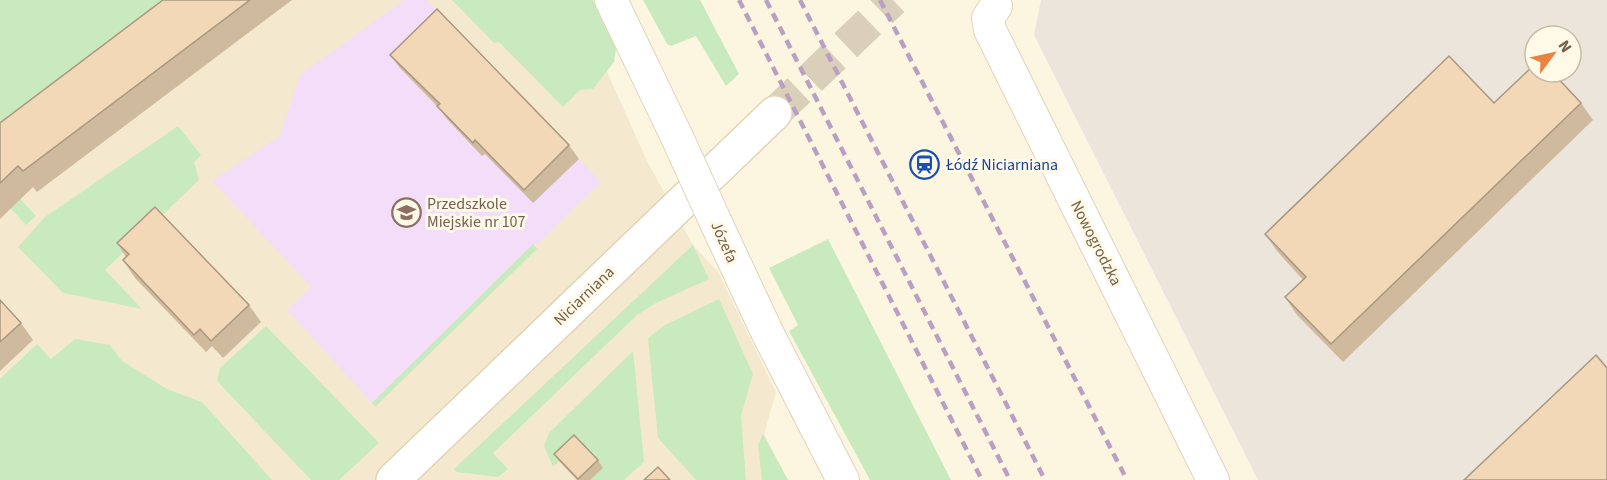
<svg xmlns="http://www.w3.org/2000/svg" width="1607" height="480" font-family="'Source Sans 3',sans-serif">
<style>
.residential{fill:#f4e9ce}
.industrial{fill:#ebe5dc;fill-rule:evenodd}
.education{fill:#f3ddf8}
.green{fill:#c9eabf}
.lines{fill:none;stroke-linecap:round;stroke-linejoin:round}
.secondary-tunnel{stroke:#dad0ba;stroke-width:33;stroke-dasharray:33 16;stroke-linecap:butt}
.street-casing{stroke:#e0d3bc;stroke-width:34}
.secondary-casing{stroke:#e3d3b7;stroke-width:36}
.street{stroke:#fff;stroke-width:32}
.secondary{stroke:#fff;stroke-width:33}
.rail{stroke:#ba9fc5;stroke-width:4.5;stroke-dasharray:9 6;stroke-linecap:butt}
.street-bridge-casing{stroke:#e0d3bc;stroke-width:34;stroke-linecap:butt}
.street-bridge{stroke:#fff;stroke-width:32}
.wall{fill:#d0ba9d}
.building{fill:#f2d8b7;stroke:#a99780;stroke-width:1.5}
.labels{text-anchor:middle;dominant-baseline:central;stroke-width:6;stroke-linejoin:round;paint-order:stroke}
.transit-label{font-size:16px;fill:#164399;stroke:#fff9e7;text-anchor:start}
.education-label{font-size:16px;fill:#785e54;stroke:#fff9e7;text-anchor:start}
.street-label{font-size:16px;fill:#735e47;stroke:#fff9e7}
</style>
<rect width="100%" height="100%" fill="#fcf6e0"/>
<path class="residential" d="M0,0H575L647,161L693,245L718,272L776,392L764,434L788,480H0Z"/>
<path class="industrial" d="M1041,0H1607V480H1258L1034,35ZM1535,36H1571V72H1535Z"/>
<path class="education" d="M404,0H427L601,182L538,244L533,245L372,403L287,310L311,287L212,181L280,136L300,75Z"/>
<path class="green" d="M0,0H206L0,164Z
M452,0H593L616,49L614,62L593,89L580,90L563,107L499,42L494,43Z
M643,0H700L739,74L726,86L696,36L671,46L667,44Z
M178,126L201,155L194,162L199,180L105,270L142,309L63,293L18,247L45,217Z
M0,177L36,216L26,225L0,197Z
M828,239L951,480H870L789,331L798,325L769,268Z
M533,244L537,249L375,407L372,403Z
M693,245L709,279L656,303L637,315L493,453L508,469L498,477L457,472L454,469Z
M719,299L753,374L741,416L746,480H696L658,438L648,338L665,325Z
M266,326L379,443L339,480H311L217,381L220,368Z
M75,339L110,345L122,361L167,389L202,402L272,480H0V379L37,344L51,359Z
M633,351L644,462L624,480H590L559,461L553,467L544,446L549,433Z
M763,434L788,480H762L758,445Z"/>
<g class="lines">
<path class="secondary-tunnel" d="M775,113L893,0"/>
<defs>
<path id="street" d="M611,0L676,135
M996,6L988,18L990,30L1213,480
M717,225L767,332L843,480"/>
<path id="secondary" d="M393,480L775,113"/>
</defs>
<use href="#street" class="street-casing"/>
<use href="#secondary" class="secondary-casing"/>
<use href="#street" class="street"/>
<use href="#secondary" class="secondary"/>
<path class="rail" d="M739,0L982,480
M766,0L1010,480
M800,0L1045,480
M880,0L1127,480"/>
<defs>
<path id="street-bridge" d="M676,135L717,225"/>
</defs>
<use href="#street-bridge" class="street-bridge-casing"/>
<use href="#street-bridge" class="street-bridge"/>
</g>
<path class="wall" d="M163,0H292L37,192L33,187L0,219V123Z
M390,55L569,145L579,159L533,203L485,154L482,156L447,119L437,106L400,68Z
M1494,103H1581L1593,120L1343,362L1297,315L1285,297L1303,280L1277,251L1265,234Z
M117,243L249,305L261,322L223,358L212,346L206,352L135,278L123,260L126,257Z
M0,300L21,323L33,340L0,371Z
M554,454L598,460L603,468L590,480H577L559,461Z"/>
<path class="building" d="M163,0H250L23,171L18,166L0,183V123Z
M437,9L569,145L524,190L475,140L473,143L437,106L440,104L390,55Z
M1449,56L1494,103L1535,64V72H1552L1581,103L1331,344L1285,297L1306,277L1265,234Z
M155,207L249,305L211,341L200,329L194,335L123,260L129,254L117,243Z
M0,300L21,323L0,342Z
M1596,355L1607,368V480H1464Z
M574,435L598,460L578,479L554,454Z
M658,467L670,480H644Z"/>
<defs>
<symbol id="station-ring" viewBox="-11 -11 22 22"><circle r="9.5" fill="#fff9e7" stroke="#1a4fb4" stroke-width="1.5"/><path d="M-3-6H3Q5-6 5-4V2Q5 4 3 4L4.5 6H3L1.5 4h-3L-3 6H-4.5L-3 4Q-5 4-5 2V-4Q-5-6-3-6ZM-3.5-4v3h7v-3ZM-3.5 1v1.5H-2V1ZM2 1v1.5H3.5V1Z" fill="#1a4fb4"/></symbol>
<symbol id="school-ring" viewBox="-11 -11 22 22"><circle r="9.5" fill="#fff9e7" stroke="#8d6e63" stroke-width="1.5"/><path d="M0-5L7-2L0 1L-7-2ZM-4 1L0 2.5L4 1V4Q0 6-4 4Z" fill="#8d6e63"/></symbol>
</defs>
<g fill-rule="evenodd">
<use href="#station-ring" x="908" y="148" width="33" height="33"/>
<use href="#school-ring" x="390" y="196" width="33" height="33"/>
</g>
<g class="labels">
<g class="transit-label">
<text x="946" y="165">Łódź Niciarniana</text>
</g>
<g class="education-label">
<text x="427" y="204">Przedszkole<tspan x="427" dy="18">Miejskie nr 107</tspan></text>
</g>
<g class="street-label">
<text transform="translate(724 242) rotate(66)">Józefa</text>
<text transform="translate(1096 243) rotate(63)">Nowogrodzka</text>
<text transform="translate(584 296) rotate(-44)">Niciarniana</text>
</g>
</g>
<g transform="translate(1553 54) rotate(57)"><circle r="28" fill="#fff9e7" stroke="#c7bba7" stroke-width="1.5"/>
<path d="M0-4.5L10 22L0 15L-10 22Z" fill="#e98342"/>
<text y="-9" font-size="16" font-weight="bold" text-anchor="middle" fill="#735e47">N</text>
</g>
</svg>
